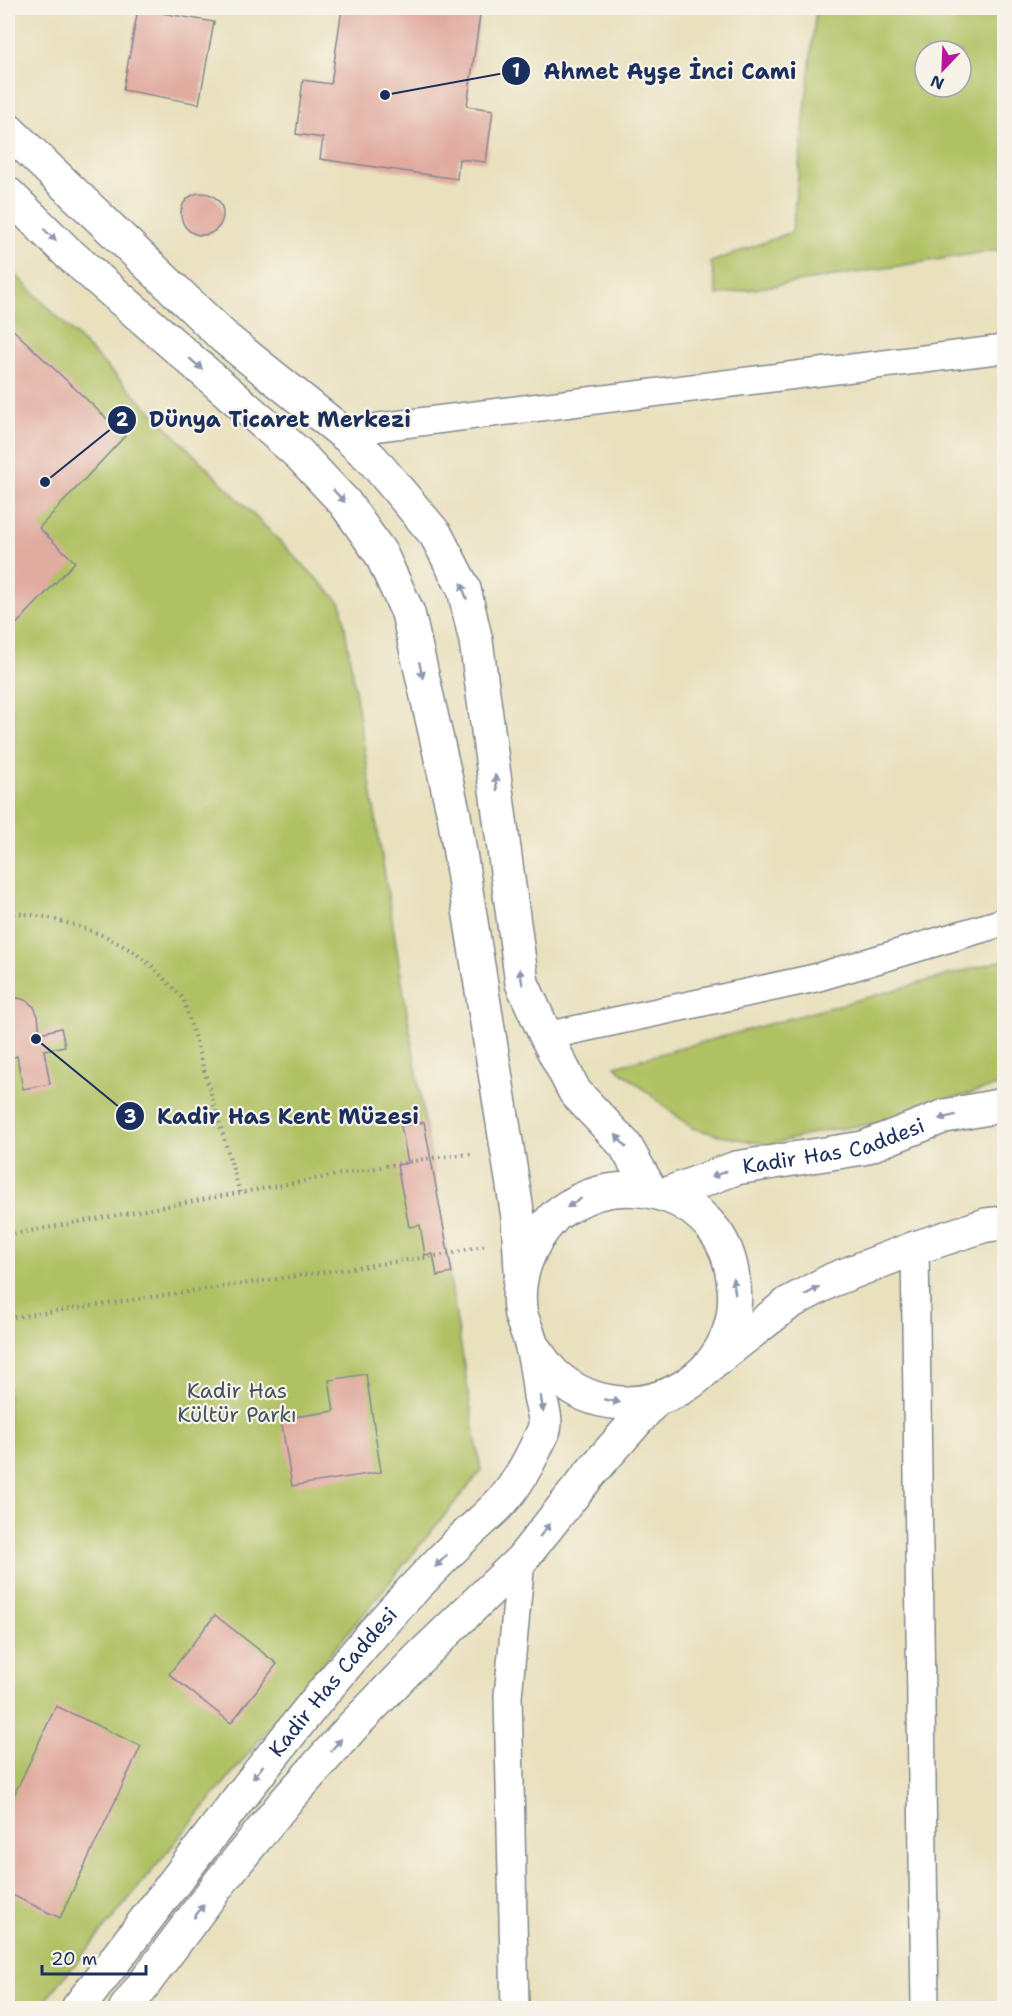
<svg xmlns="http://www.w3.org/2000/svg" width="1012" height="2016" font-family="'Shantell Sans',sans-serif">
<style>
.green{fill:#b0c164;stroke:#667861;stroke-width:1.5;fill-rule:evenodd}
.building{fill:#e1aba0}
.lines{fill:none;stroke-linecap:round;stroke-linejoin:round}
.street-casing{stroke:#82888e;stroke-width:30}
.secondary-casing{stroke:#82888e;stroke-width:36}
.path{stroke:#82888e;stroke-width:4;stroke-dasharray:1.5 4.5;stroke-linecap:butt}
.street{stroke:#fff;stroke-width:27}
.secondary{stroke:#fff;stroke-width:33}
.oneway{fill:#8d97ae}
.labels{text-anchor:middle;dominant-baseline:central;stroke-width:4.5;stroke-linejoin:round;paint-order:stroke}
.street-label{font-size:21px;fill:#1b2f5e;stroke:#f7f3e8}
.park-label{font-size:21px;fill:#405460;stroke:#f7f3e8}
.leader{fill:none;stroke:#1b2f5e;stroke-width:2}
.callout-dot{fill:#1b2f5e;stroke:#f7f3e8;stroke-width:2}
.mark-label{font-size:18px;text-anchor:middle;font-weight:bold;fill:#fff}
.callout-label{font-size:22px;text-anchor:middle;font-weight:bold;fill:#1b2f5e;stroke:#f7f3e8;stroke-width:4.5;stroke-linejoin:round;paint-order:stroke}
</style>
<rect width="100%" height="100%" fill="#f7f3e8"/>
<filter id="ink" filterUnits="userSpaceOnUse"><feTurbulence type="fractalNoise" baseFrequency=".0167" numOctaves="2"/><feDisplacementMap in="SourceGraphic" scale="12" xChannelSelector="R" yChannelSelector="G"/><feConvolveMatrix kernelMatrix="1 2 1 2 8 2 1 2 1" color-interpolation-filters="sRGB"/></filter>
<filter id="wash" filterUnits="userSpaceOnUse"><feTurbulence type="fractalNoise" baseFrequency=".008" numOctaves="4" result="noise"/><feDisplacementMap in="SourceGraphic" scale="24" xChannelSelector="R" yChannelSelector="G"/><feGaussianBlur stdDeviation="1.35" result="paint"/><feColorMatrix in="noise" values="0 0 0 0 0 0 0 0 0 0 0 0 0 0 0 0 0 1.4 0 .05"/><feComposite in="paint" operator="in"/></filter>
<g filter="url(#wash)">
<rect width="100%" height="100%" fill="#e9e0bd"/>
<path class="green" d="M816,8H1004V249L717,295L711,262L792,232ZM925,51H961V87H925Z
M8,267L341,603L481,1471L39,2008H8Z
M1004,960V1084L948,1100L886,1122L822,1131L770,1145L722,1136L692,1128L615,1066Z"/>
<g id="blocks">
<path class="building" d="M342,8H481L467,106L493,110L486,162L459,159L457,179L320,159L323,138L296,134L303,80L331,84Z
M138,9L214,22L199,104L123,90Z
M181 214a21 21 0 1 1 42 0a21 21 0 1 1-42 0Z
M8,325L125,436L39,528L75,562L8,633Z
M19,998L27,1001L34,1007L38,1016L40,1033L61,1028L65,1046L44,1050L50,1084L23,1089L17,1056L8,1059V999Z
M424,1122L452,1273L437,1276L433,1254L425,1255L420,1225L409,1227L397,1165L408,1163L401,1126Z
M366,1374L381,1472L292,1486L281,1419L334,1411L329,1380Z
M215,1615L277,1664L231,1723L169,1674Z
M56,1706L141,1746L60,1918L8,1893V1808Z"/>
</g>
</g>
<g filter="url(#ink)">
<use href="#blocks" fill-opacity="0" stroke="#82888e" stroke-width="1.5"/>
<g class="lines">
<defs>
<path id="street" d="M348,437L379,427L1004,349
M546,1036L815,978L1004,922
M915,1248L925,2008
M515,2008L508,1696L521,1560"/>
<g id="secondary">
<path d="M8,130L226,339L348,437L372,459L436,535L464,589L476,641L522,983L546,1036L575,1092L625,1145L651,1191"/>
<path d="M8,194L67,252L299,454L345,503L381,554L408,613L454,815L518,1217L521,1270"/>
<path id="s1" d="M664,1195L736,1168L863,1148L945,1116L1004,1105"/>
<path d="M717,1359L789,1303L832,1280L915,1248L986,1225L1004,1223"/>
<path id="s2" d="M78,2008C172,1887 263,1762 363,1645C394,1608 427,1574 461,1540C478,1523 502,1505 514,1486C525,1470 535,1450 543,1432C548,1422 542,1407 540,1396C538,1379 536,1360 531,1344C529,1334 524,1325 521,1315C514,1280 529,1243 553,1218C558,1212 565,1209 571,1205C617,1177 681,1187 714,1230C725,1244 731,1262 733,1279C750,1378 631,1442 556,1376C547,1368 540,1356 532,1346"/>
<path d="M126,2008L221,1881L285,1802L353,1726L417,1660L521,1560L589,1475L655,1400"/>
</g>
</defs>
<use href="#street" class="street-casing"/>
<use href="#secondary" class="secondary-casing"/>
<path class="path" d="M8,912L46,917L78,926L107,937L134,952L152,966L183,998L240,1193
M8,1235L430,1158L473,1154
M8,1318L449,1254L486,1245"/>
<use href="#street" class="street"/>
<use href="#secondary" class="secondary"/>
</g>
<defs><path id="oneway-solid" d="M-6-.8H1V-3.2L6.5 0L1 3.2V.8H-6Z" transform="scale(1.5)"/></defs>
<g class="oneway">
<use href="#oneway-solid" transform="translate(50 235) rotate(44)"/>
<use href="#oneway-solid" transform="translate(196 364) rotate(41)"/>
<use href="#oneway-solid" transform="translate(339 496) rotate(47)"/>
<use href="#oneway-solid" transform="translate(464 591) rotate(-109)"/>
<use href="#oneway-solid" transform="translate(421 670) rotate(77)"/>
<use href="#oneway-solid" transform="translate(496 783) rotate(-97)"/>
<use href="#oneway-solid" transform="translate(521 977) rotate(-101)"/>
<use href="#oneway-solid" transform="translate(947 1117) rotate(166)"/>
<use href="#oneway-solid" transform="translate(621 1141) rotate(-130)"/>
<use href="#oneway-solid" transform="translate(719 1174) rotate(159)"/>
<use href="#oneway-solid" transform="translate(574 1203) rotate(148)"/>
<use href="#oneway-solid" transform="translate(734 1286) rotate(-99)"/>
<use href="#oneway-solid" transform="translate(812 1291) rotate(-29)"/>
<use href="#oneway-solid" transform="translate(612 1401) rotate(11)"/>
<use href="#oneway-solid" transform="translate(542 1404) rotate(81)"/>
<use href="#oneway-solid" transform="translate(545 1530) rotate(-51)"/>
<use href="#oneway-solid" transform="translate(441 1561) rotate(134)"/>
<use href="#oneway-solid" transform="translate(336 1745) rotate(-49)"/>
<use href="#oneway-solid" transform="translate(258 1772) rotate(128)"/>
<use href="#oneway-solid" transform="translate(199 1911) rotate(-54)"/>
</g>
</g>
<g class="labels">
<g class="street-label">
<text stroke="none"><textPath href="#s1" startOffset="177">Kadir Has Caddesi</textPath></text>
<text stroke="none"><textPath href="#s2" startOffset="414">Kadir Has Caddesi</textPath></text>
</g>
<g class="park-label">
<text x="237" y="1391">Kadir Has<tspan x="237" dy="24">Kültür Parkı</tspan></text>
</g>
</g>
<path class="leader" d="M385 95L516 71M45 482L122 420M36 1039L130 1116"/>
<g class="callout-dot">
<circle cx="385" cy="95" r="6"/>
<circle cx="45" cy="482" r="6"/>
<circle cx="36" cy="1039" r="6"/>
<circle cx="516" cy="71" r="15"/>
<circle cx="122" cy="420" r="15"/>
<circle cx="130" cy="1116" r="15"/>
</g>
<g class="mark-label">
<text x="516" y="77">1</text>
<text x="122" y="426">2</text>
<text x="130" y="1123">3</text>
</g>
<g class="callout-label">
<text x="670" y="79">Ahmet Ayşe İnci Cami</text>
<text x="280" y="427">Dünya Ticaret Merkezi</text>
<text x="288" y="1124">Kadir Has Kent Müzesi</text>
</g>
<rect width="1012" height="2016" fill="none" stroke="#f7f3e8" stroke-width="30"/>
<g transform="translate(943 69) rotate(203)"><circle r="28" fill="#f7f3e8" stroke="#9fa5b1" stroke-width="1.5"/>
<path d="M0-4.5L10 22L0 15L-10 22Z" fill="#b5179e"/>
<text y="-9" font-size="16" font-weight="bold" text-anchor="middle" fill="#1b2f5e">N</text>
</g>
<path d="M42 1965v9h104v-9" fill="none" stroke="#1b2f5e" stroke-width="3"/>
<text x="51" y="1965" font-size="18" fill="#1b2f5e" stroke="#f7f3e8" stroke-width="4.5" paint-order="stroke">20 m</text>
</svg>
